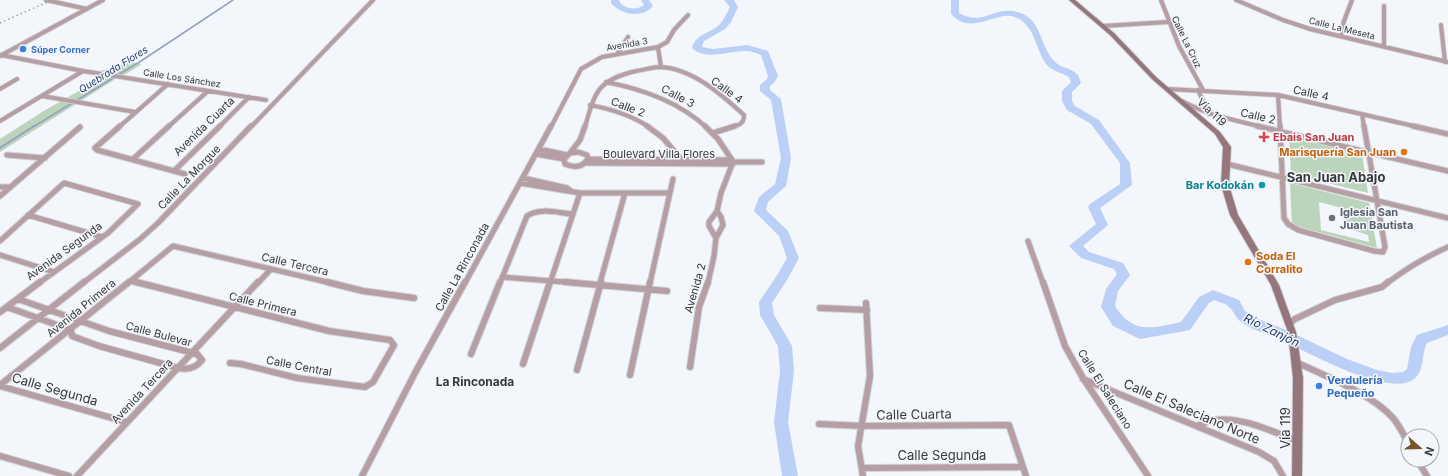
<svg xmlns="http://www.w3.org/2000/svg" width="1448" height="476" font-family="Inter,sans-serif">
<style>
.green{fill:#bbd4bb;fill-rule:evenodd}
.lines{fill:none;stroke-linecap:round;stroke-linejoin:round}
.stream-far1{stroke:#93a2be;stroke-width:1.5}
.stream{stroke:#93a2be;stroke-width:2}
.river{fill:#bbd0f6;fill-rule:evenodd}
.street-far2-casing{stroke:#d1d4d7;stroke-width:5.5}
.street-far1-casing{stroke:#d1d4d7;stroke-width:7}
.street-casing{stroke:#d1d4d7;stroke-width:8}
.secondary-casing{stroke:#d1d4d7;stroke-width:2}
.street-far2{stroke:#b59fa4;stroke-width:4}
.street-far1{stroke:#b59fa4;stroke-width:5}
.street{stroke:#b59fa4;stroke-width:6}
.secondary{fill:#95767d;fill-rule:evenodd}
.rail{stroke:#9d9fa2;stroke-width:1.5;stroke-dasharray:1.5 3;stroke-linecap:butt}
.shop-dot{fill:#3f7fe0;stroke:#f3f6fa;stroke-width:1.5}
.health-dot{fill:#e0444e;stroke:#f3f6fa;stroke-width:1.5}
.food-dot{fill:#e8710a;stroke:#f3f6fa;stroke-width:1.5}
.culture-dot{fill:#0f9aa8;stroke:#f3f6fa;stroke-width:1.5}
.worship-dot{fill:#6b7280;stroke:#f3f6fa;stroke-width:1.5}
.labels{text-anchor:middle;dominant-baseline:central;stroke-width:3;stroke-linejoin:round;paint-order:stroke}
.far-street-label{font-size:9px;fill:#37383a;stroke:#f3f6fa}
.far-shop-label{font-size:9px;font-weight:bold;fill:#366cbe;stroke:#f3f6fa;text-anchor:start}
.far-water-label{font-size:10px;font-style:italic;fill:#233b6b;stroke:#f3f6fa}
.street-label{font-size:11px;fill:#37383a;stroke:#f3f6fa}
.health-label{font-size:11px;font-weight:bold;fill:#be3a42;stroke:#f3f6fa;text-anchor:start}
.food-label{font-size:11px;font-weight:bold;fill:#c56008;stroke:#f3f6fa;text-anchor:end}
.culture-label{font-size:11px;font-weight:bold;fill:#0d838f;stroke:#f3f6fa;text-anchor:end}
.worship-label{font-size:11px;font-weight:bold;fill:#5b616d;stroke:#f3f6fa;text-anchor:start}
.shop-label{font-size:11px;font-weight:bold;fill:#366cbe;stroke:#f3f6fa;text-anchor:start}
.water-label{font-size:12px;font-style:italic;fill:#233b6b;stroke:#f3f6fa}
.neighbourhood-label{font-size:12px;font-weight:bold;fill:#37383a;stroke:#f3f6fa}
.quarter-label{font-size:13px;font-weight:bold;fill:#37383a;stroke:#f3f6fa}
.near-street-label{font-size:13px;fill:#37383a;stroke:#f3f6fa}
</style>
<rect width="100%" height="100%" fill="#f3f6fa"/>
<path class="green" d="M131,62L142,64L124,75L100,71Z
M105,76L117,78L0,152V139L42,112Z
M1289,137L1362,154L1368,193L1291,174Z
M1290,183L1369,203L1377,248L1292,225ZM1319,202L1342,208L1344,227L1368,235L1369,242L1321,230Z"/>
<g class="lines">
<path class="stream-far1" d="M33,127L141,61L233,0"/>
<path class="stream" d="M0,148L34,126"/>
<path class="river" d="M611,0H619C622,9 637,11 644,5L641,0H649L653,6C642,19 621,15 611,3Z
M724,0H734L738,7L731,22L725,29L704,41L702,47L713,49L747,45L768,51L778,76L774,83L770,86V90L781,99L791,158L786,186L768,202L766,210L788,231L799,258L787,280L772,303L774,315L792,346L794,371L788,422L798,476H782L774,422L780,371L778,346L760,315L759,302L778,274L787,258L779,236L754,211L759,197L775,184L781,158L771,100L760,91V85L767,79L768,76L761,55C756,53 751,51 745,51C729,51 705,61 692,48C696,34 708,34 718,26C724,21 726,14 730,7Z
M951,0H959V13C983,26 991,8 1013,11C1043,16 1038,44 1054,61C1060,68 1072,68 1078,75L1081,83L1072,92V101L1075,106L1099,120L1130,163L1132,185L1100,208L1108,225L1083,246L1089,252L1123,263L1130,275L1118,291L1115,306C1134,335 1151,328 1181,322L1199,297L1213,290L1239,300L1245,311L1256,318L1286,330L1347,359L1377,370L1392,373L1403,372L1407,369L1411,347L1417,335L1448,325V335L1427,343C1421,354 1425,371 1414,379C1389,399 1304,350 1277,338C1266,333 1254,331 1244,324C1235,319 1234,310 1228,306C1225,303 1218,302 1214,300L1209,303L1190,330L1185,331L1140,339L1113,326L1101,307L1106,289L1117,274L1114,269L1081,258L1069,246L1096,224L1088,207L1090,204L1120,184V163L1091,124L1067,110L1062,101V91L1071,82L1069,77C1062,73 1052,71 1047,65C1035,50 1036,25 1015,17C996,10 972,37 951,14Z"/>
<defs>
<path id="street-far2" d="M46,0L87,9
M1161,0L1179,46L1203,90
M1236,0L1283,20L1310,29L1448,62
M1384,6V46
M1441,25L1445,62
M1103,26L1168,22
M1341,36L1344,21L1352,0
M658,47L661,67
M617,54L628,37
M1,55L83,71L266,100
M0,56L103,0
M606,82C642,89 678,101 706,127
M0,89L17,79
M1167,89L1278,95L1418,127
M1198,90L1209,114
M1278,95L1280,127
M42,96L135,112
M1182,101C1207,115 1234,120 1262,127
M590,105C611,109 631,115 649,127
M1362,114L1364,127
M0,121L83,71
M119,127L168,84
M168,127L208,91
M219,127L249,97
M251,127L373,0
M551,127L581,69L602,57L658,47L667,42L674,30L688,15
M585,127C595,91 598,80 636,71C644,70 652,67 660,67C692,68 722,95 744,115C744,124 739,125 731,127"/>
<path id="street-far1" d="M120,126L95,148L97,150L185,174
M647,126L663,138L682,160
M705,126L718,139L732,160
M1257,126L1448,171
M1280,126L1284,218L1288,224L1298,230L1374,251L1383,252L1385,247L1364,126
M1413,126L1448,134
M713,133L735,126
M539,149L567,155
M578,152L587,155L588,159C582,168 574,168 565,164L564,159L570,153Z
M570,153L580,140L585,126
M536,154L564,159
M7,155L45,158
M133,159L169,126
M588,159L732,160
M733,162H762
M586,163L733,164
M1227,164L1448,218
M174,171L220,126
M523,178L567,188L571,191
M520,183L580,193H670
M0,187H10
M0,196L80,127
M28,215L102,237
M716,238L709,226V222L717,211L721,193L733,162
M0,241L64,183L138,204L108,233L39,283
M1028,241L1043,283
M0,255L54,272
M502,277L577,283
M130,281L139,283
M83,283L139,240L158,223L251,126
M128,283L173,246L331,283
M258,283L271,269
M465,283L551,126
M500,283L527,216C540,207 558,213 573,214
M550,283L580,193
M600,283L625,193
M650,283L673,179
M708,283L714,256L716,238L723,225L721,217L717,211
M1387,283C1406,269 1425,257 1448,247"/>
<path id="street" d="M136,282L329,331L390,340L394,345L373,382L365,387L297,378L241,364L230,363
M327,282L363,291L414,298
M565,282L667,291
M1043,282L1065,346L1083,378L1148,476
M7,307L71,330L72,336L99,346L178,368C188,370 196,368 202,360L197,354L109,331L18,299
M820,308L867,310
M0,312L40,282
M1289,324L1295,319L1335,300L1382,287L1388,282
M0,348L84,282
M471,354L500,282
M1296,362C1325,376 1372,394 1393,418C1399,425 1403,434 1408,442
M523,364L550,282
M690,367L699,307L708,282
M577,370L601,282
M630,375L650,282
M1083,379L1259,452L1274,461L1283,476
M0,385L129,282
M0,386L126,422
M819,424L863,426L1009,425L1026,476
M1197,426C1203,424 1209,421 1215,420C1242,416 1273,432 1298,441
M0,456L69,476
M1417,460L1427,476
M862,468L1022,467
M77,476L258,282
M362,476L416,371L465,282
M863,476L858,446L870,376L866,303"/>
<path id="secondary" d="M1069,0H1075L1114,33L1156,77L1220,132L1231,147L1229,185L1238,215L1279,285L1296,332L1303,378L1302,476H1292L1293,378L1288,332L1271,285L1230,215L1221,185L1223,147L1215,134L1152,79L1110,35Z"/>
</defs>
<use href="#street-far2" class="street-far2-casing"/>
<use href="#street-far1" class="street-far1-casing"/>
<use href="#street" class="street-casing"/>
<use href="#secondary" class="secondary-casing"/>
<use href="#street-far2" class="street-far2"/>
<use href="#street-far1" class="street-far1"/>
<use href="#street" class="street"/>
<use href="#secondary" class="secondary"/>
<path class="rail" d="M0,23L52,0"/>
</g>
<g class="shop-dot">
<circle cx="23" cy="49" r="4"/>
<circle cx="1319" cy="386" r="4"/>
</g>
<path class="health-dot" d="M1262 131h4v4h4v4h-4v4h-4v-4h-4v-4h4z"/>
<g class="food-dot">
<circle cx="1404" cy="152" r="4"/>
<circle cx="1248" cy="262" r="4"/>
</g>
<circle class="culture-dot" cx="1262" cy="185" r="4"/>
<circle class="worship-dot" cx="1332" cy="218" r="4"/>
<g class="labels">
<g class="far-street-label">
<text transform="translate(1342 28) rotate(14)">Calle La Meseta</text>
<text transform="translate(1187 42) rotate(64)">Calle La Cruz</text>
<text transform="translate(627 44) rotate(-10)">Avenida 3</text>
<text transform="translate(182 78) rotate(9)">Calle Los Sánchez</text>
</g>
<g class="far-shop-label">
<text x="31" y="49">Súper Corner</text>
</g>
<g class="far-water-label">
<text transform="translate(113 69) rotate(-32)">Quebrada Flores</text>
</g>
<g class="street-label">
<text transform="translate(727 90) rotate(36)">Calle 4</text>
<text transform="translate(1311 93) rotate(12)">Calle 4</text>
<text transform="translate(678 96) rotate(28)">Calle 3</text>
<text transform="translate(628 107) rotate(21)">Calle 2</text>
<text transform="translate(1212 112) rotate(43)">Vía 119</text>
<text transform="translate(1258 116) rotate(13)">Calle 2</text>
<text transform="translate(204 126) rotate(-44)">Avenida Cuarta</text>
<text x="659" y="154">Boulevard Villa Flores</text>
<text transform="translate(189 177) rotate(-46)">Calle La Morgue</text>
<text transform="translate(64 251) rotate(-36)">Avenida Segunda</text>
<text transform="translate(295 264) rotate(13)">Calle Tercera</text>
<text transform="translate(462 267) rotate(-61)">Calle La Rinconada</text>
<text transform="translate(695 288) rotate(-74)">Avenida 2</text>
<text transform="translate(263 304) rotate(14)">Calle Primera</text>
<text transform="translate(81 308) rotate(-39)">Avenida Primera</text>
<text transform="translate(159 334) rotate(15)">Calle Bulevar</text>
<text transform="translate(299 366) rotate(11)">Calle Central</text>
<text transform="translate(1105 389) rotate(58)">Calle El Saleciano</text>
<text transform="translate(142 391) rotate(-47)">Avenida Tercera</text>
</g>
<g class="health-label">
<text x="1273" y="137">Ebais San Juan</text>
</g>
<g class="food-label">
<text x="1396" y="152">Marisquería San Juan</text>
<text x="1256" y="256" text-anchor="start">Soda El<tspan x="1256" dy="13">Corralito</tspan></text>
</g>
<g class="culture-label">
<text x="1254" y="185">Bar Kodokán</text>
</g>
<g class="worship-label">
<text x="1340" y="212">Iglesia San<tspan x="1340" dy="13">Juan Bautista</tspan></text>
</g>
<g class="shop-label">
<text x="1327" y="380">Verdulería<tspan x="1327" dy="13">Pequeño</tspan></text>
</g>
<g class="water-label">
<text transform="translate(1272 330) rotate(26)">Río Zanjón</text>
</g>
<g class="neighbourhood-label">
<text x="475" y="381">La Rinconada</text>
</g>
<g class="quarter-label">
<text x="1336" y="177">San Juan Abajo</text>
</g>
<g class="near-street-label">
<text transform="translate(55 389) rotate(16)">Calle Segunda</text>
<text transform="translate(1192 411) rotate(23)">Calle El Saleciano Norte</text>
<text transform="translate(914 414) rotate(-1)">Calle Cuarta</text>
<text transform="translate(1285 428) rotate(-90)">Vía 119</text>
<text x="942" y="455">Calle Segunda</text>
</g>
</g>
<g transform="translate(1420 448) rotate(110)"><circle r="19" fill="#f3f6fa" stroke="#a8aaad"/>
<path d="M0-3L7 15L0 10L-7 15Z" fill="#77532c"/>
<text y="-6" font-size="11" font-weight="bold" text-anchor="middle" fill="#37383a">N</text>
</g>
</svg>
